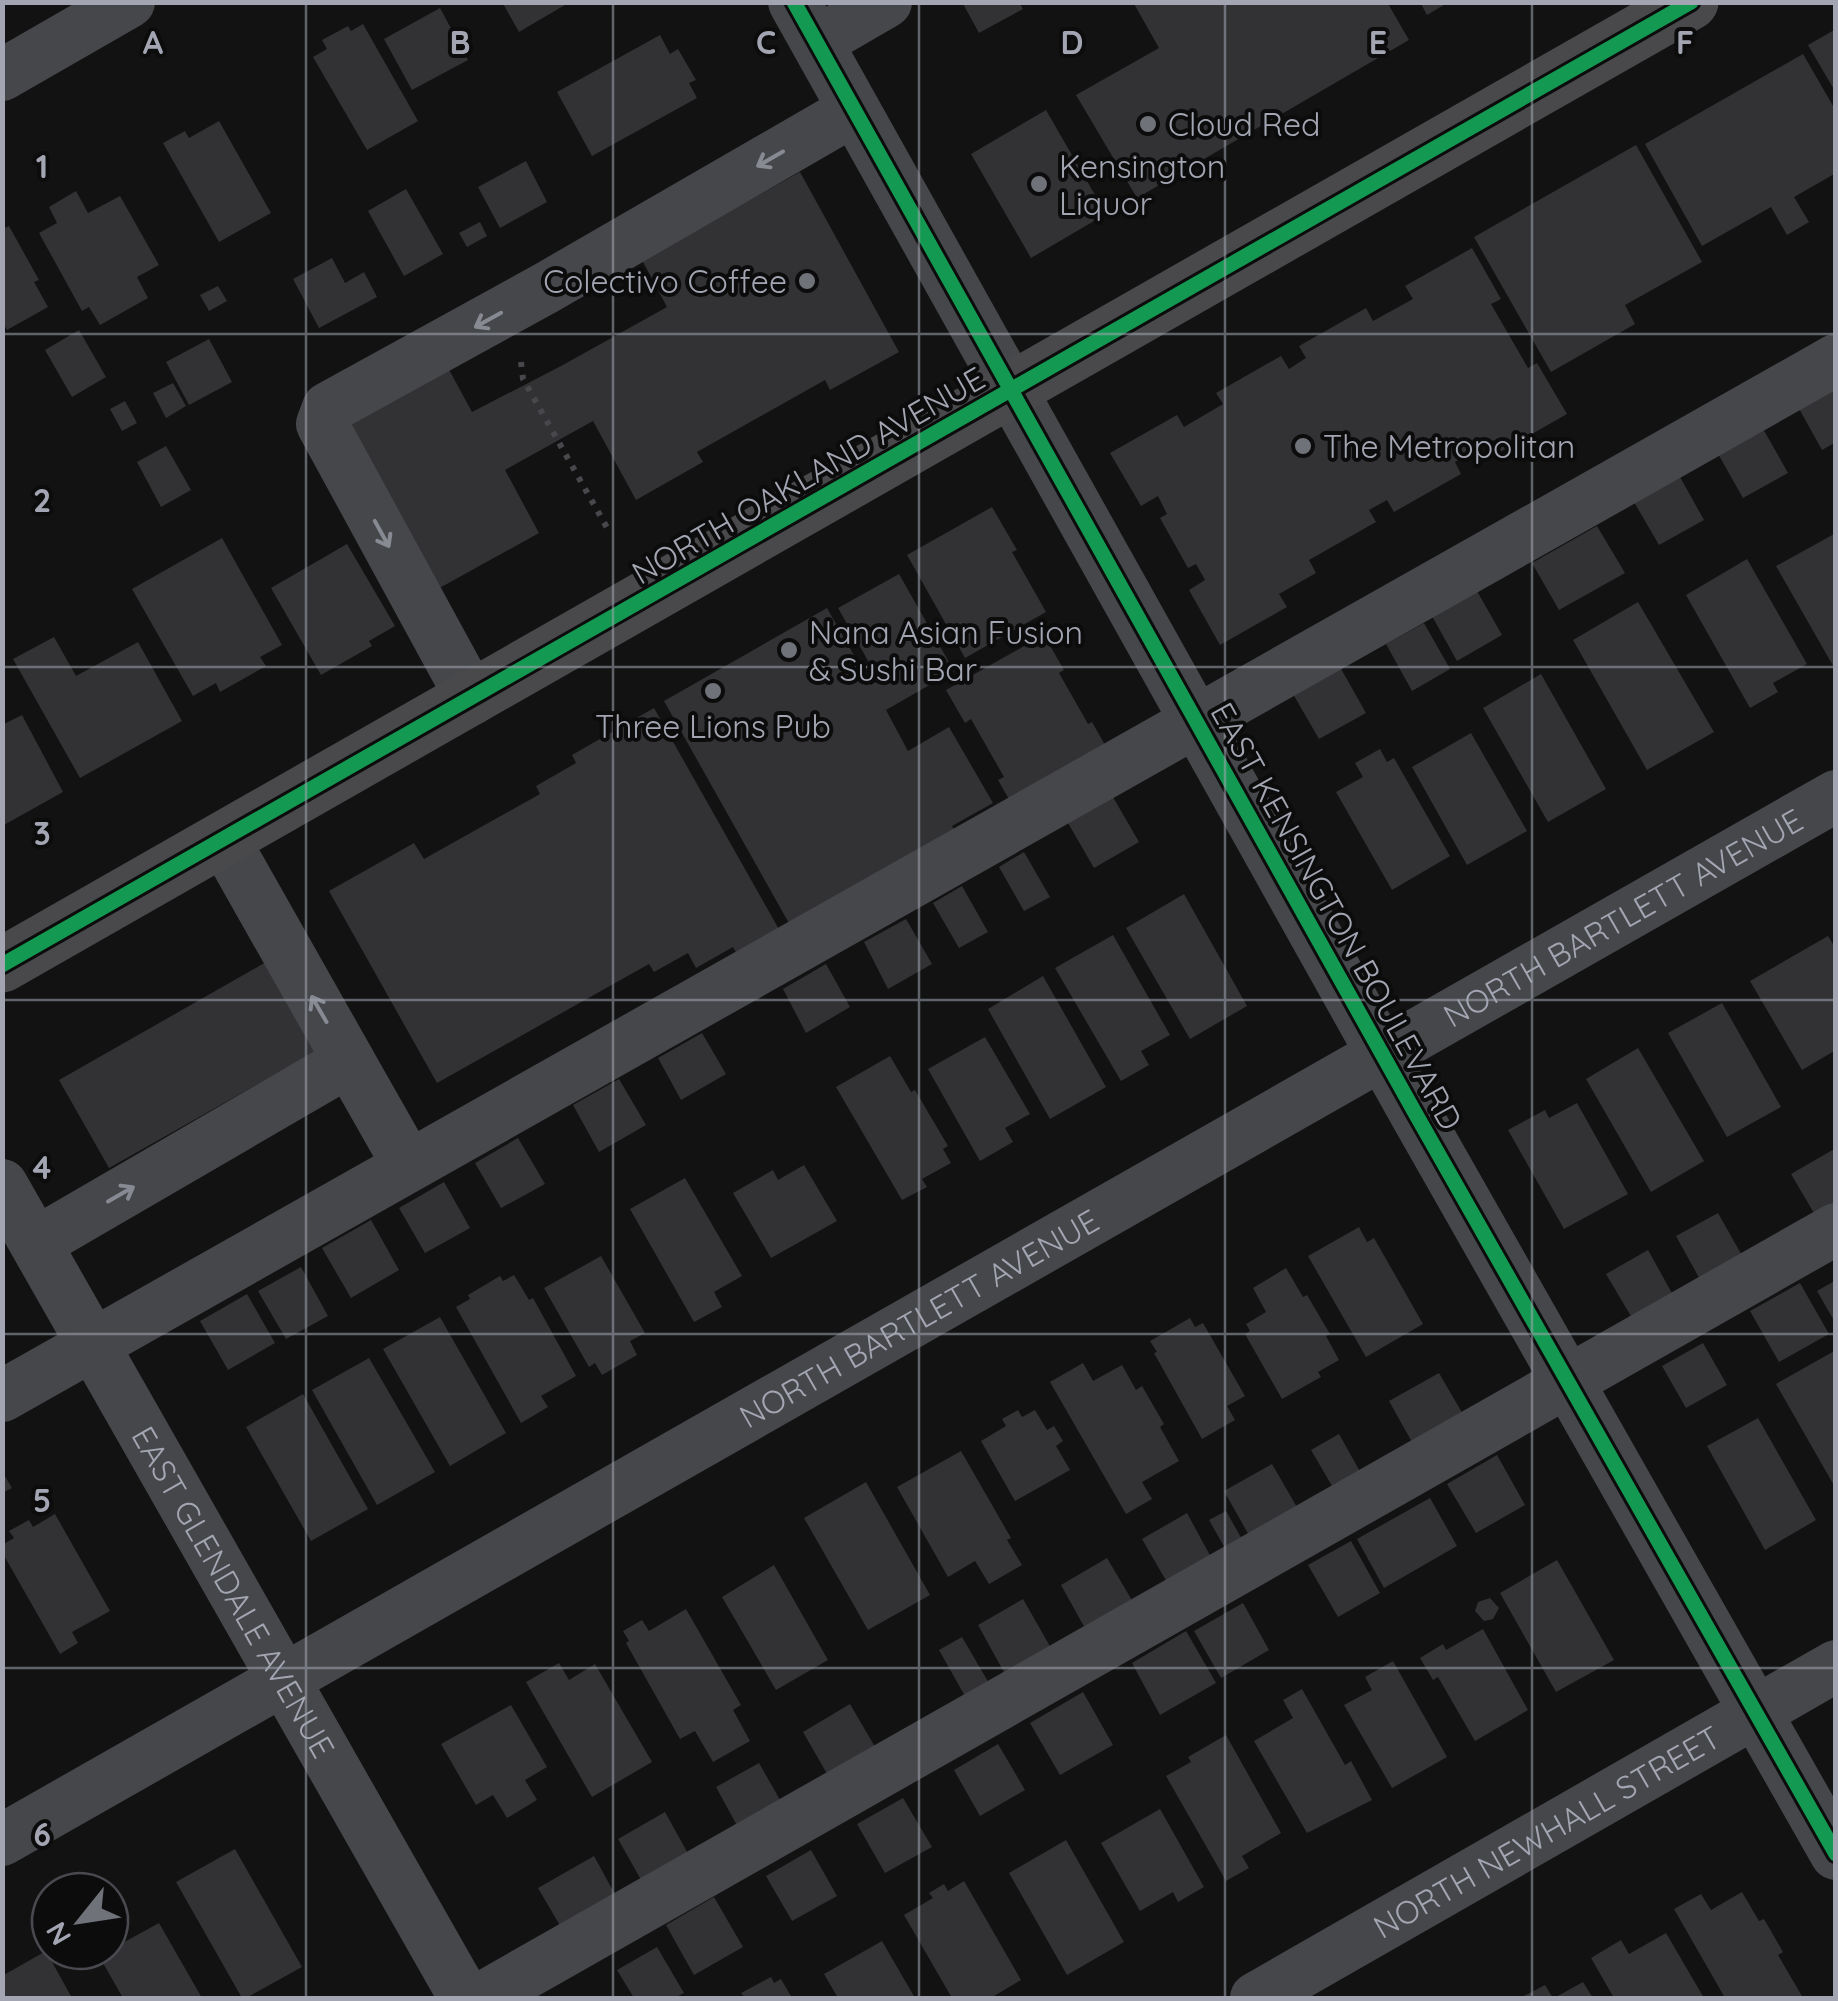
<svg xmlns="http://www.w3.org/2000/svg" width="1838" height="2001" font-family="Quicksand,sans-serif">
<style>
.building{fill:#323235}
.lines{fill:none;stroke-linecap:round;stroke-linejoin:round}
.path{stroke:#48484c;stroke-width:6;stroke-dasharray:5 8;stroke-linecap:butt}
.minor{stroke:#46474a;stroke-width:52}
.major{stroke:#49494c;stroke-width:55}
.cycleway-casing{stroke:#0c0c0d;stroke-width:21}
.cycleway{stroke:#139951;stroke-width:15}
.oneway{stroke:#878a93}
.grid{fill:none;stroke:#a3a6b2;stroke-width:2.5;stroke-opacity:0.55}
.poi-dot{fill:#70727a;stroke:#0c0c0d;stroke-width:4}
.labels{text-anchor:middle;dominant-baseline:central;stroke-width:8;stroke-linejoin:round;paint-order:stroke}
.poi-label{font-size:32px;fill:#a3a6b2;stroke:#0c0c0d;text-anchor:start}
.street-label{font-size:32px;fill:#a3a6b2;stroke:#0c0c0d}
.grid-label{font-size:32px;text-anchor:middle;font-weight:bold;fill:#a3a6b2;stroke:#0c0c0d;stroke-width:8;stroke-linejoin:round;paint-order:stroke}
</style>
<rect width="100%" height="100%" fill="#121212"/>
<path class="building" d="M502,2H570L519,32Z
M962,2H1019L1023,9L979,33Z
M1133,2H1387L1409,40L1137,198L1076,95L1159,48Z
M1420,2H1449L1427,15Z
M440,8L468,60L412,90L384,39Z
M363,24L418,121L367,150L313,57L327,49L322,40L348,26L351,31Z
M1836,29V93L1808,45Z
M660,35L670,54L678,49L696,80L689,83L697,98L592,156L557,92Z
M1803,54L1836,111V173L1794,197L1809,222L1787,235L1771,207L1702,246L1645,144Z
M1046,110L1106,214L1031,258L971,154Z
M219,121L271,213L219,242L163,143L185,131L189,138Z
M1636,145L1702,262L1625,305L1635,324L1551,372L1474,237Z
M526,161L547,202L500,228L478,187Z
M800,172L899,352L830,390L825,380L697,452L703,462L636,500L593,421L505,470L539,533L427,595L335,427L447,366L472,412L561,366L667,307L642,260Z
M406,189L443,254L404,276L368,211Z
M76,191L88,213L120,196L159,265L137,277L148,298L100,325L89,307L82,311L39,233L57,223L49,207Z
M480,222L487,236L467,247L459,233Z
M9,226L39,280L34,282L48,307L7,330L2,321V229Z
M1472,248L1501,299L1491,304L1528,368L1537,363L1567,414L1500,452L1493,440L1455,462L1461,474L1394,512L1387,500L1369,510L1376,522L1309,560L1316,573L1279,594L1287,607L1220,645L1189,590L1205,580L1196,564L1188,568L1160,518L1167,514L1158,496L1141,506L1110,453L1177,415L1184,427L1223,404L1216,393L1281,356L1289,369L1306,358L1299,346L1366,308L1373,321L1413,299L1405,286Z
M332,258L345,283L364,272L377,297L319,328L293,279Z
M218,286L227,301L209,311L200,295Z
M79,330L106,377L72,397L45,350Z
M209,339L232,382L189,405L166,362Z
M173,383L186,406L166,418L153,393Z
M1836,383V442L1822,450L1797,405Z
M125,401L137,423L122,431L110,409Z
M1762,427L1788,473L1743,498L1717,452Z
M166,446L191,490L161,507L137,462Z
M1680,477L1704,520L1659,545L1634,502Z
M992,507L1017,550L1012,552L1046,612L965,658L907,555Z
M1597,526L1625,573L1559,610L1532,563Z
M1836,533V671L1776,566Z
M222,538L282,645L260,657L266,666L220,692L216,683L193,696L132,589Z
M347,544L395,626L369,641L372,646L321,675L271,588Z
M1747,559L1807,664L1773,683L1778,692L1750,708L1686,595Z
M899,574L954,671L886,710L908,751L949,727L993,803L952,826L960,840L795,934L664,701L827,608L871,685L879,680L838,608Z
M1477,591L1502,635L1457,661L1432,616Z
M1638,602L1714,732L1647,770L1573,640Z
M1424,623L1450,669L1412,691L1386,644Z
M1044,635L1064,670L1059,673L1088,724L1092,722L1113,759L1017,813L998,780L1004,777L971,719L965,723L946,690Z
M54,637L76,676L138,642L182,721L80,778L13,659Z
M1340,667L1366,713L1319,739L1293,694Z
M1541,674L1606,789L1548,822L1483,708Z
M654,708L785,940L743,964L733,947L696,968L688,953L654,972L649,964L437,1083L329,891L414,843L424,859L540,794L536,786L576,763L572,755Z
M22,715L63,792L2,826V725Z
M1471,733L1527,831L1467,865L1412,767Z
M1380,749L1387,762L1394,758L1450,856L1392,890L1336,792L1363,777L1355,763Z
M1113,797L1139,842L1094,868L1068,823Z
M1024,852L1050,897L1024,911L999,867Z
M962,886L988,932L959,948L933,903Z
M1184,894L1247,1006L1190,1039L1126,928Z
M906,919L932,964L888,989L864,942Z
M1113,935L1170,1035L1141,1051L1149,1065L1121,1081L1055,968Z
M1828,936L1836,949V1050L1802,1070L1750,981Z
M268,961L318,1050L109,1168L59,1080Z
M826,964L850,1007L806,1033L783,989Z
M1043,976L1106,1087L1050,1119L988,1009Z
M1722,1003L1781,1107L1727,1137L1668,1033Z
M702,1033L726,1074L681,1100L658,1058Z
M985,1037L1030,1114L1005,1128L1013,1142L980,1161L928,1069Z
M1638,1048L1704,1161L1651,1192L1586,1079Z
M890,1056L911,1092L915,1090L948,1146L943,1149L951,1163L922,1179L927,1187L902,1200L836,1087Z
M619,1079L646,1125L599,1152L573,1105Z
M1577,1103L1628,1194L1564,1229L1508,1130L1545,1110L1549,1118Z
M518,1138L545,1184L501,1208L475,1163Z
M1836,1148V1209L1818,1220L1791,1174Z
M804,1165L837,1221L771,1258L733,1193L773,1170L778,1180Z
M685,1178L742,1276L714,1292L722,1307L694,1322L630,1209Z
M444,1182L470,1228L425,1253L399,1208Z
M1718,1213L1744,1259L1702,1283L1676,1236Z
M371,1220L399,1270L351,1298L322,1248Z
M1359,1227L1367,1242L1374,1238L1423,1324L1366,1357L1308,1256Z
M1648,1250L1673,1295L1632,1318L1606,1274Z
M601,1256L645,1333L630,1341L637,1355L602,1375L595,1363L589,1367L544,1288Z
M301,1267L328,1316L286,1339L258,1291Z
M1286,1268L1303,1297L1307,1295L1330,1334L1326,1336L1339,1360L1318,1372L1321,1377L1282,1399L1245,1334L1250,1331L1246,1324L1266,1312L1253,1288Z
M514,1275L529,1300L533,1298L576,1376L541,1396L548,1407L521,1423L456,1307L470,1299L468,1295L500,1276L503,1281Z
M1836,1280V1324L1817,1291Z
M1800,1283L1829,1334L1779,1362L1750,1311Z
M247,1294L275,1343L228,1370L200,1321Z
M440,1317L506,1433L450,1466L383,1349Z
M1190,1318L1195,1327L1203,1323L1245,1396L1227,1406L1235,1420L1202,1439L1154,1353L1157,1352L1150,1341Z
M1703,1343L1727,1385L1686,1408L1662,1366Z
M1836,1350V1489L1776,1384Z
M369,1358L435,1472L377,1505L312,1390Z
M1083,1363L1093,1381L1122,1365L1136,1390L1142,1386L1164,1424L1160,1427L1179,1461L1142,1482L1152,1499L1126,1514L1050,1382Z
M1439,1373L1464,1416L1413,1444L1389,1401Z
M303,1394L368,1509L311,1541L246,1427Z
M1018,1410L1022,1417L1035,1410L1047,1430L1054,1426L1063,1441L1056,1446L1070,1470L1015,1501L981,1441L1006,1426L1002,1419Z
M1758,1418L1816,1520L1765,1550L1707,1446Z
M1339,1434L1362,1475L1335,1491L1311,1450Z
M961,1451L1011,1538L1007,1540L1022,1565L989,1584L975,1561L948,1577L897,1487Z
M1497,1455L1525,1505L1476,1533L1447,1484Z
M1272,1464L1298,1509L1250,1537L1224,1491Z
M2,1471L12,1488L2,1493Z
M866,1482L930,1595L868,1630L804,1518Z
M1430,1498L1457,1546L1384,1588L1357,1539Z
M1226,1511L1243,1541L1226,1550L1209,1520Z
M1187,1513L1212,1559L1168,1584L1142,1539Z
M55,1514L110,1611L72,1632L78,1643L60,1654L2,1552V1545L14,1538L9,1531L29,1520L33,1527Z
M1351,1541L1380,1593L1338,1617L1308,1565Z
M1107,1558L1133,1602L1086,1630L1061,1585Z
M1557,1560L1614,1660L1556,1692L1500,1593Z
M774,1565L828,1660L776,1690L722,1597Z
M1490,1598L1499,1608L1493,1619L1484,1621L1475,1611L1478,1602Z
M1023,1599L1051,1648L1005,1674L978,1625Z
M1243,1603L1269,1650L1221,1678L1194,1631Z
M686,1609L741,1705L733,1710L750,1741L713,1762L695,1731L680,1739L626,1643L629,1641L623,1631L642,1620L649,1631Z
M1483,1629L1528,1710L1475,1741L1438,1677L1433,1680L1420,1658L1443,1644L1446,1650Z
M1186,1631L1216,1683L1160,1715L1132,1663Z
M962,1637L990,1685L966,1698L939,1650Z
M1393,1661L1447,1757L1392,1788L1344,1705L1372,1690L1365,1677Z
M559,1663L569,1680L595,1664L652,1762L592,1797L526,1682Z
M1302,1689L1345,1765L1351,1761L1372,1800L1307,1833L1254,1741L1293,1718L1283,1700Z
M1083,1692L1113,1745L1060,1775L1030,1723Z
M850,1704L878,1752L830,1779L803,1732Z
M511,1705L547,1767L525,1780L537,1800L507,1818L493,1795L476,1805L441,1744Z
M1226,1735L1281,1833L1242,1856L1249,1868L1226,1881L1166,1776L1191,1762L1188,1757Z
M998,1744L1025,1790L980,1816L954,1770Z
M759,1763L784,1807L740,1831L716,1787Z
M903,1798L932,1847L885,1873L857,1824Z
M1160,1809L1204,1887L1178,1902L1173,1892L1140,1911L1101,1843Z
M665,1812L691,1859L644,1885L618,1839Z
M1066,1840L1124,1942L1067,1975L1009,1873Z
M235,1849L302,1967L246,1998H242L176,1882Z
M811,1850L837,1896L792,1921L766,1876Z
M594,1856L617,1898L562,1929L538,1888Z
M964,1881L1021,1980L994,1996L995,1998H952L904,1915L933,1898L929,1893L944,1884L948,1891Z
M1742,1892L1759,1921L1764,1919L1783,1952L1778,1955L1803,1998H1725L1674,1909L1701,1894L1711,1910Z
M714,1897L743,1947L694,1975L666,1925Z
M159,1923L202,1998H123L99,1956Z
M1666,1933L1704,1998H1614L1591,1958L1621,1940L1629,1954Z
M882,1941L915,1998H838L824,1974Z
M657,1947L684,1993L674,1998H634L617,1970Z
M46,1951L72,1998H2V1976Z
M771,1977L774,1983L781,1979L792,1998H745L741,1993Z
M1583,1982L1593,1998H1554Z
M1545,1985L1553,1998H1520Z"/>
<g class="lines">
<path class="path" d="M521,362L523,379L610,533"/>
<g class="minor">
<path d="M794,2L1414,1111L1836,1854"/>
<path d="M817,42L886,2"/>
<path d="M2,75L129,2"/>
<path d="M472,699L322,424L328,408L546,288L854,110"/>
<path d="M349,1061L408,1165"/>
<path id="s1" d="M2,1185L465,1998"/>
<path d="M36,1243L349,1061L224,840"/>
<path d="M2,1396L1836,360"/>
<path id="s2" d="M2,1840L1836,796"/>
<path d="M482,1998L1836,1229"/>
<path id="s3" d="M1256,1998L1836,1666"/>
</g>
<path class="major" d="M2,965L1691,2"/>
<defs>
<path id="cycleway" d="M794,2L1414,1111L1836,1854
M2,965L1691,2"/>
</defs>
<use href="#cycleway" class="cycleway-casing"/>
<use href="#cycleway" class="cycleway"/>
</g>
<defs><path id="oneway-shaft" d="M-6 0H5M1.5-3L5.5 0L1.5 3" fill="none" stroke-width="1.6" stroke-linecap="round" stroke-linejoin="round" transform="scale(2.5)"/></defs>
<g class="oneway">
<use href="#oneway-shaft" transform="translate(770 159) rotate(150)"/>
<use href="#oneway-shaft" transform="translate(488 320) rotate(151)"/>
<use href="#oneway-shaft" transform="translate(382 534) rotate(61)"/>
<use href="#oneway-shaft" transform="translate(319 1009) rotate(-120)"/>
<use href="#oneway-shaft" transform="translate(121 1194) rotate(-30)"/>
</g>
<path class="grid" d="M306,2V1998M613,2V1998M919,2V1998M1225,2V1998M1532,2V1998M2,334H1836M2,667H1836M2,1000H1836M2,1334H1836M2,1668H1836"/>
<g class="poi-dot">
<circle cx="1148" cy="124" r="10"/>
<circle cx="1039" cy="184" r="10"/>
<circle cx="807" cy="281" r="10"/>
<circle cx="1303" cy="446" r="10"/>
<circle cx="789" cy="650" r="10"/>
<circle cx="713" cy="691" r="10"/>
</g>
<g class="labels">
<g class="poi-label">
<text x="1168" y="124">Cloud Red</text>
<text x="1059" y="166">Kensington<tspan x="1059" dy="37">Liquor</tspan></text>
<text x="787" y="281" text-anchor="end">Colectivo Coffee</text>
<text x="1323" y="446">The Metropolitan</text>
<text x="809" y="632">Nana Asian Fusion<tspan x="809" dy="37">&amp; Sushi Bar</tspan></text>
<text x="713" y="726" text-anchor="middle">Three Lions Pub</text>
</g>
<g class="street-label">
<text transform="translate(808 475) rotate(-30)">NORTH OAKLAND AVENUE</text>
<text transform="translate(1337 916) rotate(61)">EAST KENSINGTON BOULEVARD</text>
<text stroke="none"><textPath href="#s2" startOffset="1865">NORTH BARTLETT AVENUE</textPath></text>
<text stroke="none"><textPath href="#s2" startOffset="1055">NORTH BARTLETT AVENUE</textPath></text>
<text stroke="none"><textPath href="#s1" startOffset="468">EAST GLENDALE AVENUE</textPath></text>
<text stroke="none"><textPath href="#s3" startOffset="335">NORTH NEWHALL STREET</textPath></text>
</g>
</g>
<g class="grid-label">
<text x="153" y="54">A</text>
<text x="460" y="54">B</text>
<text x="766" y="54">C</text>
<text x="1072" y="54">D</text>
<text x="1378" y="54">E</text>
<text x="1685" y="54">F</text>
<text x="42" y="178">1</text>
<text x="42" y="512">2</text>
<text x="42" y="845">3</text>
<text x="42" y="1179">4</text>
<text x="42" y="1512">5</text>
<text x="42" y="1846">6</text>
</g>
<rect width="1838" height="2001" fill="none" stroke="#a3a6b2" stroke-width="10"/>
<g transform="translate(80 1921) rotate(240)"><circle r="48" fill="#0c0c0d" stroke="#484a4f" stroke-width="2.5"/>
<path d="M0-8L18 38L0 25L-18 38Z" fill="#70727a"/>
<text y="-15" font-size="28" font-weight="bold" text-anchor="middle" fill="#a3a6b2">N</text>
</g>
</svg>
